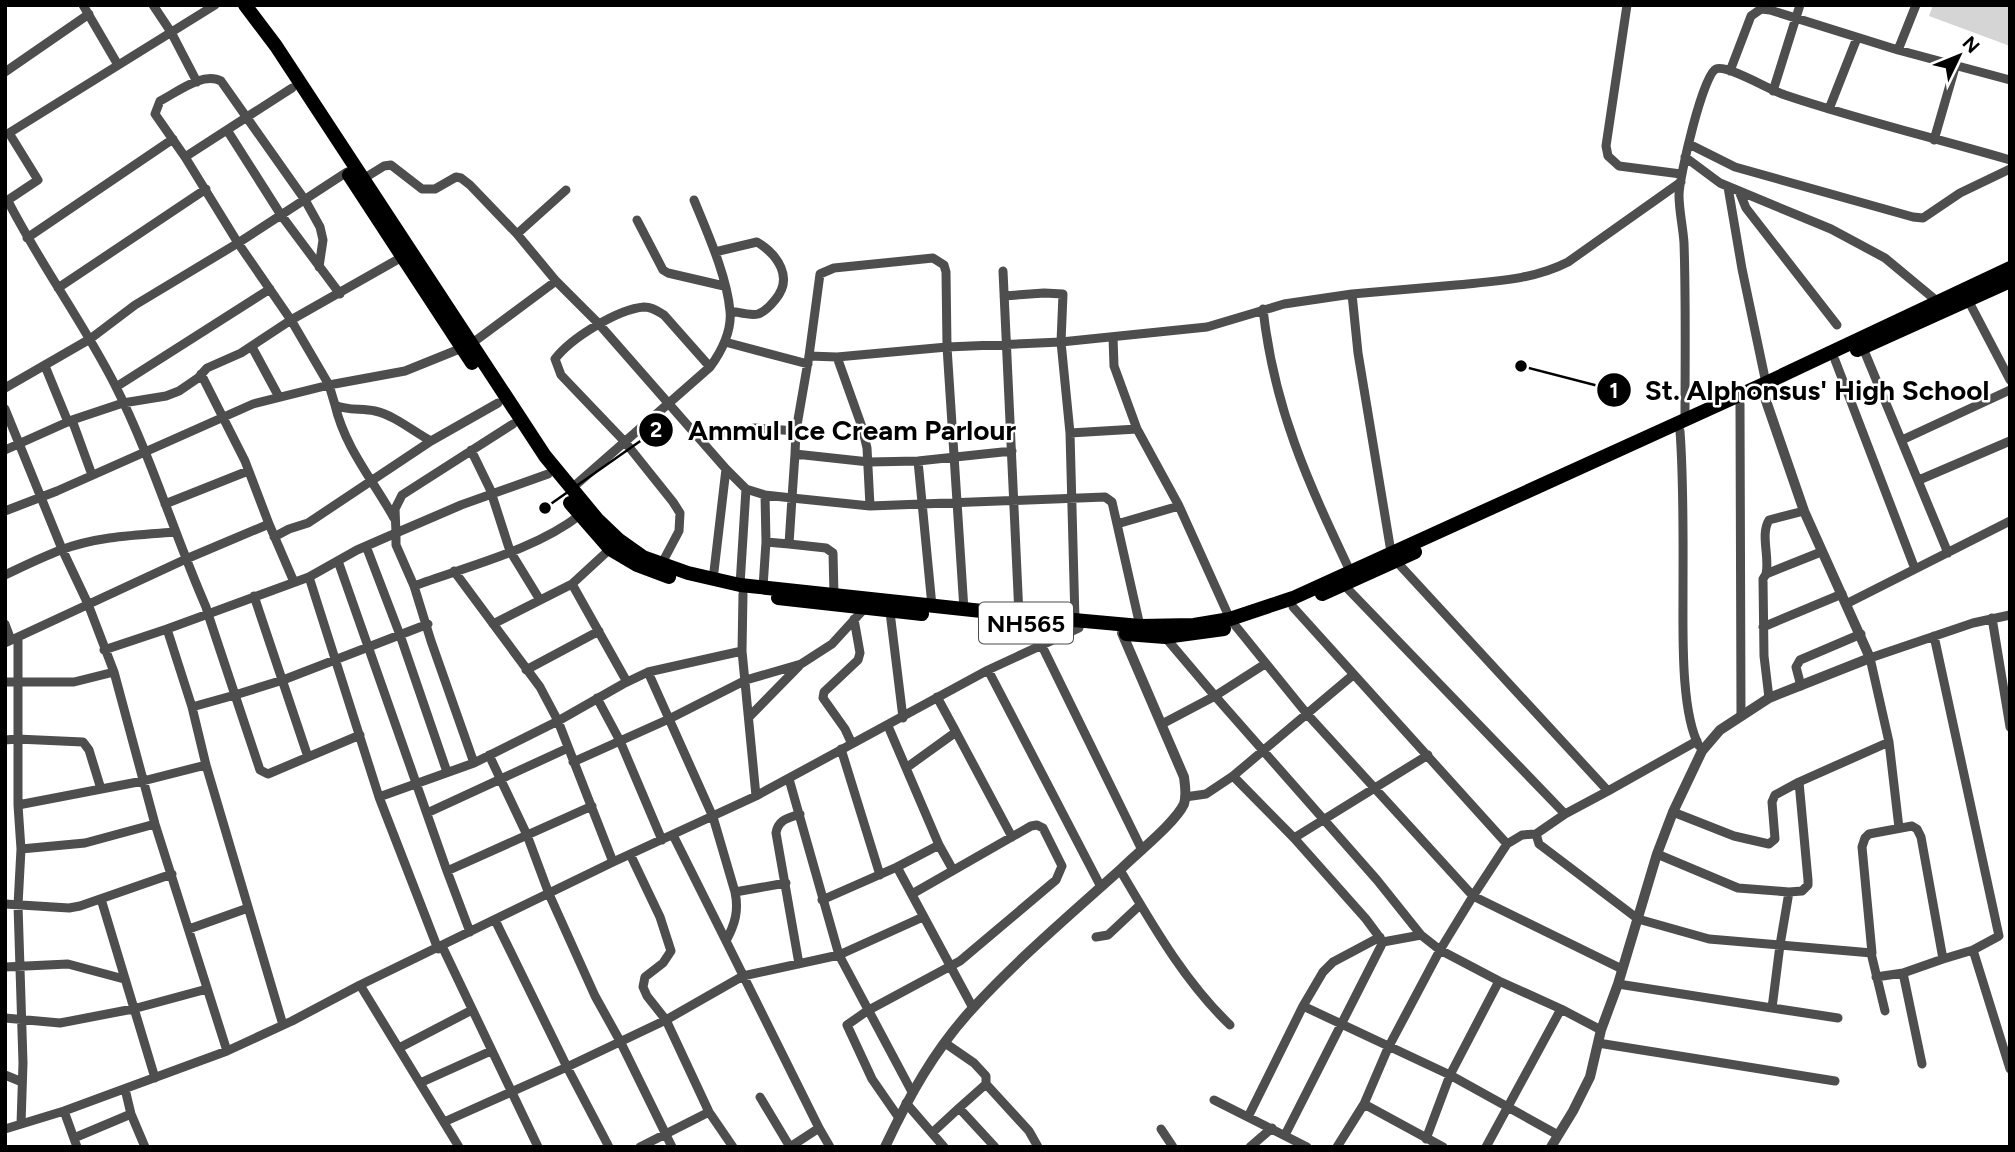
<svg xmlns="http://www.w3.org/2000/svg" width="2015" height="1152" font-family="Figtree,sans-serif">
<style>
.green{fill:#d5d5d5}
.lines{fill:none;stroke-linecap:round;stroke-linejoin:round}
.minor{stroke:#4e4e4e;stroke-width:9}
.tertiary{stroke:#4e4e4e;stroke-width:10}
.trunk{stroke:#000;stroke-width:14}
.labels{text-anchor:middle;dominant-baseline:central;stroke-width:5;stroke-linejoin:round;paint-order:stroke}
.shield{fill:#fff;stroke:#4c4c4c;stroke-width:2}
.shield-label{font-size:24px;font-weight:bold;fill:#000}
.leader{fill:none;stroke:#000;stroke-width:2.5}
.callout-dot{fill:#000;stroke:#fff;stroke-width:2.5}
.mark-label{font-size:21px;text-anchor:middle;font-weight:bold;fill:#fff}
.callout-label{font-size:28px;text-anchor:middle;font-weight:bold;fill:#000;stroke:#fff;stroke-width:5;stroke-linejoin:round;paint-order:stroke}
</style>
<rect width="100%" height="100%" fill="#fff"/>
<path class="green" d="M1933,5H2010V46L1929,16Z"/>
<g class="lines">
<path class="minor" d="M83,5L118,65
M153,5L171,32L197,82
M1627,5L1606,146L1608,156L1619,166L1681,174
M1916,5L1898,50L2010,80
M1730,71L1751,16L1761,9L1770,10L1898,50
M5,72L89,14
M1773,91L1800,5
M1829,109L1857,38
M227,130L281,215L340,294
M1934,140L1956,64
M1689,144L1735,167L1913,217L1923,218L1960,193L2010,169
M185,157L292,88
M1685,157L1720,183L1831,229L1885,258L1938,302
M363,179L384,166L391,165L422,189H435L456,177L461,178L470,185L517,234L556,281L598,323L726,469L746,489L765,495L766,542L763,587
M1728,187L1742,269L1766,383
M1739,191L1746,208L1837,325
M8,201C40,264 83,322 115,385C151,456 174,534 206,607L208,614L167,629L192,707
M5,202L38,180L9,133L215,5
M637,220L663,270L668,273L724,286
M517,234L566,190
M27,238L173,139
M715,252L757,242C778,255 794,278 775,300C771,305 764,312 758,314C750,316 738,312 730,311
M1003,271L1019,615
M58,288L206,189
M1352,294C1387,291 1421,288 1456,285C1495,281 1533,280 1568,262L1681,182
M1004,296L1044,293L1063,294L1061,342L947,347L837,357L862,427L867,448L870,506L1105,497L1112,502L1117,524
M1968,300L2010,380
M1263,309C1274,409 1308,482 1350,571
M1113,337L1114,366L1137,429
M725,342L808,364
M471,344L556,281
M252,347L279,397
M462,348L405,371L329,385L335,405C348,411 361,408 375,411C394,415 414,432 431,441L498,403
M1863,348L1948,553
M809,356L837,357
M1835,360L1915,569
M45,366L68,422
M116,387L270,289
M5,388L90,339L135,305L238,243L347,172
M1740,404L1741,714
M335,405C345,448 373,480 394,518
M5,409L62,549L88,604L114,672L155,824L227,1051
M1685,418C1685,360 1686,301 1684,243C1683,227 1679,211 1679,195C1679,178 1703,74 1716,69C1727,64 1771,91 1785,95C1859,120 1935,138 2010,160
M72,420L92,475
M796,431L809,356L820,274L834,268L933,258L944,265L946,272L947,347L964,610
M1680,431C1684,486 1683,542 1683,597C1683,637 1681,712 1699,746
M1070,433L1137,429L1179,506L1230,619L1307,714L1473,896L1507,844L1293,607
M699,437L755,428L796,431L795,454
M1902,440L2010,390
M5,450L72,420L123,403L166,396L179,391L198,378L207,368L241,353L291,320L402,257
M471,450L490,489L510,551L540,600
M918,461L932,606
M1919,480L2010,441
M571,489L710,367C722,351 732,330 730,311C727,276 707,232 694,200
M765,495L792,498L789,544L826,548L833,553L834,595
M165,504L248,471
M870,506L792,498L795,454L869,462L918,461L1012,451
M5,511L57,491L253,404L329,385L291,320L238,243L185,157L155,114L160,101C176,93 203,71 221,81L305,200L320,227L323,240L319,267
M269,524L294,582
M274,537L289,529L308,523L431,441
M766,542L789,544
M366,546L400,635L447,772
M338,561L447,871
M1396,561L1608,791L1697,741
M661,565L679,531L680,513L673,502L625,442L561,375L555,359C571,338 618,309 644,307C652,307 657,311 664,315L710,367
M454,571L540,687L558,721L623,684L648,672
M1766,574C1770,557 1760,535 1769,520L1804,511
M5,575C24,566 42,557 61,550C97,536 138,535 176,532
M309,577L379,797L438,949
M713,580L726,469
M572,584L627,682
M740,585L746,489
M1344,585L1565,814L1536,834L1539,844L1638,919L1709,939L1780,945L1789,892
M414,586C468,566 535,550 580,515
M743,594L742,651L756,796
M254,596L308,757
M1846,604L2010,521
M890,612L903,718
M1992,618L2010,727
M1075,620L1070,433L1061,342L1207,327L1284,304L1352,294L1358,353L1391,552
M5,624L11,640
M428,624L283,680L235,695L208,614L309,577L357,550L396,533L395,509L402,495L513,424
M493,624L572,584L610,549
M1140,626L1117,524L1179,506
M1763,627L1842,594
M1934,636L1999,936L1973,950L2010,1069
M18,637V805L21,849L18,905L23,1063L21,1124
M5,643L186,559L269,524L245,461L201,374
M1042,646L1142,850
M104,650L167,629
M742,651L648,672L713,817L735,892L786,883
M1265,664L1215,696L1377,880L1421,935L1440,950L1499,981L1561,1009
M526,670L599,631
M988,670L1101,887
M5,682H74L114,672
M1801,686L1796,667L1800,660L1861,634
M597,698L620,741L662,840
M1769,698L1764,656L1763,579L1766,574L1821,552
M749,717L799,666
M1162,724L1215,696L1165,637
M888,726L939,845L953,870
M956,732L1012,837
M5,740L17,739L83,742L89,750L101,789
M1889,742L1870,658L1973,623L2010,615
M852,744L845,729L823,698L824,692L858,660L860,653L854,619
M841,749L880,875
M489,755L527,835L549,894L595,996L620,1041L672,1147
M573,762L669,719L746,680L801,664L832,644L864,609
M474,763L431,641L414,586L396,545V533L461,505L548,474
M906,768L956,732L937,697
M789,779L839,955L912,1092
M379,797L474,763L558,721L613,862
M1185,797L1206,794L1233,776
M18,805L143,781L206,765
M1673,812L1734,836L1769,844L1775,839L1772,802L1775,795L1799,782
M427,813L568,748
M1565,814L1608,791
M673,835L726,941
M1294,838L1428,755
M1507,844L1522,835L1536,834
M21,849L85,843L155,824
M630,854L660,917L671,951L663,963L645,977L643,987L647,996L666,1020L709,1112L733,1147
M1657,854L1738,888L1789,892L1802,891L1808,885V880L1799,782L1889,742L1899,828
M897,867L973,1008
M1120,870C1152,924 1184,981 1230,1025
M735,892C739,911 735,924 726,941L819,1128L830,1147
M101,899L155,1078
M822,900L897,867L939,845
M5,904L69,908L80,906L172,874
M495,920L567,1067L609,1147
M189,929L248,908
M470,932L447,871L592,806
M1096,937L1108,935L1140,905
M1383,942L1421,935
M442,946L538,1147
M1871,953L1885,1011
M799,964L776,833C778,819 789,818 800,814
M5,967L68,964L124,979
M1903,973L1922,1064
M1876,977L1903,973L1943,959
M1618,984L1772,1008L1780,945L1872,953L1862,847L1865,838L1869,834L1912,826L1917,829L1921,837L1943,959L1973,950
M360,985L459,1147
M1303,1006L1450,1075L1558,1135
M1772,1008L1838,1018
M5,1018L60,1023L133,1009L207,989
M283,1025L206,765L192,707L235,695L260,770L268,774L360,735
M945,1043L974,1063L986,1076V1084L959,1108
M1598,1043L1835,1081
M399,1048L472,1010
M5,1075L22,1082
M420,1083L491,1051
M986,1084L1029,1131L1038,1147
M125,1089L131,1114L145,1147
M760,1097L790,1147
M1214,1100L1307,1147
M906,1103L944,1147
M1364,1104L1443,1147
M64,1111L77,1147
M1248,1117L1303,1006L1323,972L1333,962L1380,937
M899,1118L872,1079L847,1025L867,1011L960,961L1056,880L1062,866L1043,828L1037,825L1031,826L912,894
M444,1122L567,1067L666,1020L743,976L839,955L923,917
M5,1129L64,1111L227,1051L292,1021L360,985L613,862L756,796L988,670L1079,628
M1161,1129L1173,1147
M932,1133L959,1108L995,1147
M1285,1135L1383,942L1366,919L1294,838L1233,776L1353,675
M74,1138L131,1114
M1426,1139L1450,1075L1499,981
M640,1147L709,1112
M790,1147L819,1128
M1250,1147L1272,1128
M1337,1147L1364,1104L1388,1048L1440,950L1473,896L1622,969
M1486,1147L1561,1009L1601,1030"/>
<path class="tertiary" d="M885,1147C909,1096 935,1049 973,1008C1019,958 1071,914 1121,869C1137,853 1175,823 1184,804C1187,795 1185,786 1184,777L1122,633
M1551,1147L1573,1111L1590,1077L1601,1030L1618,984L1657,854L1673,812L1702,751L1720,730L1769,698L1870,658L1804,511L1763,392"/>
<path class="trunk" d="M245,5L276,46L545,456L597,519L619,540L643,557L688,573L740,585L1019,615L1140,626L1194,625L1230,619L1293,598L1766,383L2010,268
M349,175L472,363
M1857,350L2010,281
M570,503L610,549L637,565L669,577
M1322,594L1415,552
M778,598L922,614
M1126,634L1165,637L1224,629"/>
</g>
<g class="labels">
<rect class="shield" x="979" y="602.5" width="94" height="41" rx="5"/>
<g class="shield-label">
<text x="1026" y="623">NH565</text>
</g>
</g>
<path class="leader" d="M1521 366L1614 390M545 508L656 430"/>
<g class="callout-dot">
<circle cx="1521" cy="366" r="7"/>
<circle cx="545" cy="508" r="7"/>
<circle cx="1614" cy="390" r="18"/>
<circle cx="656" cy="430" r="18"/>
</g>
<g class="mark-label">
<text x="1614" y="398">1</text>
<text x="656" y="437">2</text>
</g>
<g class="callout-label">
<text x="1817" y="400">St. Alphonsus' High School</text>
<text x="852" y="440">Ammul Ice Cream Parlour</text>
</g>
<rect width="2015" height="1152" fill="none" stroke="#000000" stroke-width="14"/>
<g transform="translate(1959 56) rotate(47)" stroke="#ffffff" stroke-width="5" paint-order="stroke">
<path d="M0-5L12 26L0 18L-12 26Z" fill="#000000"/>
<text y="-10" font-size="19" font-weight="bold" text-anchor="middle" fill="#000000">N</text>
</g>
</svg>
